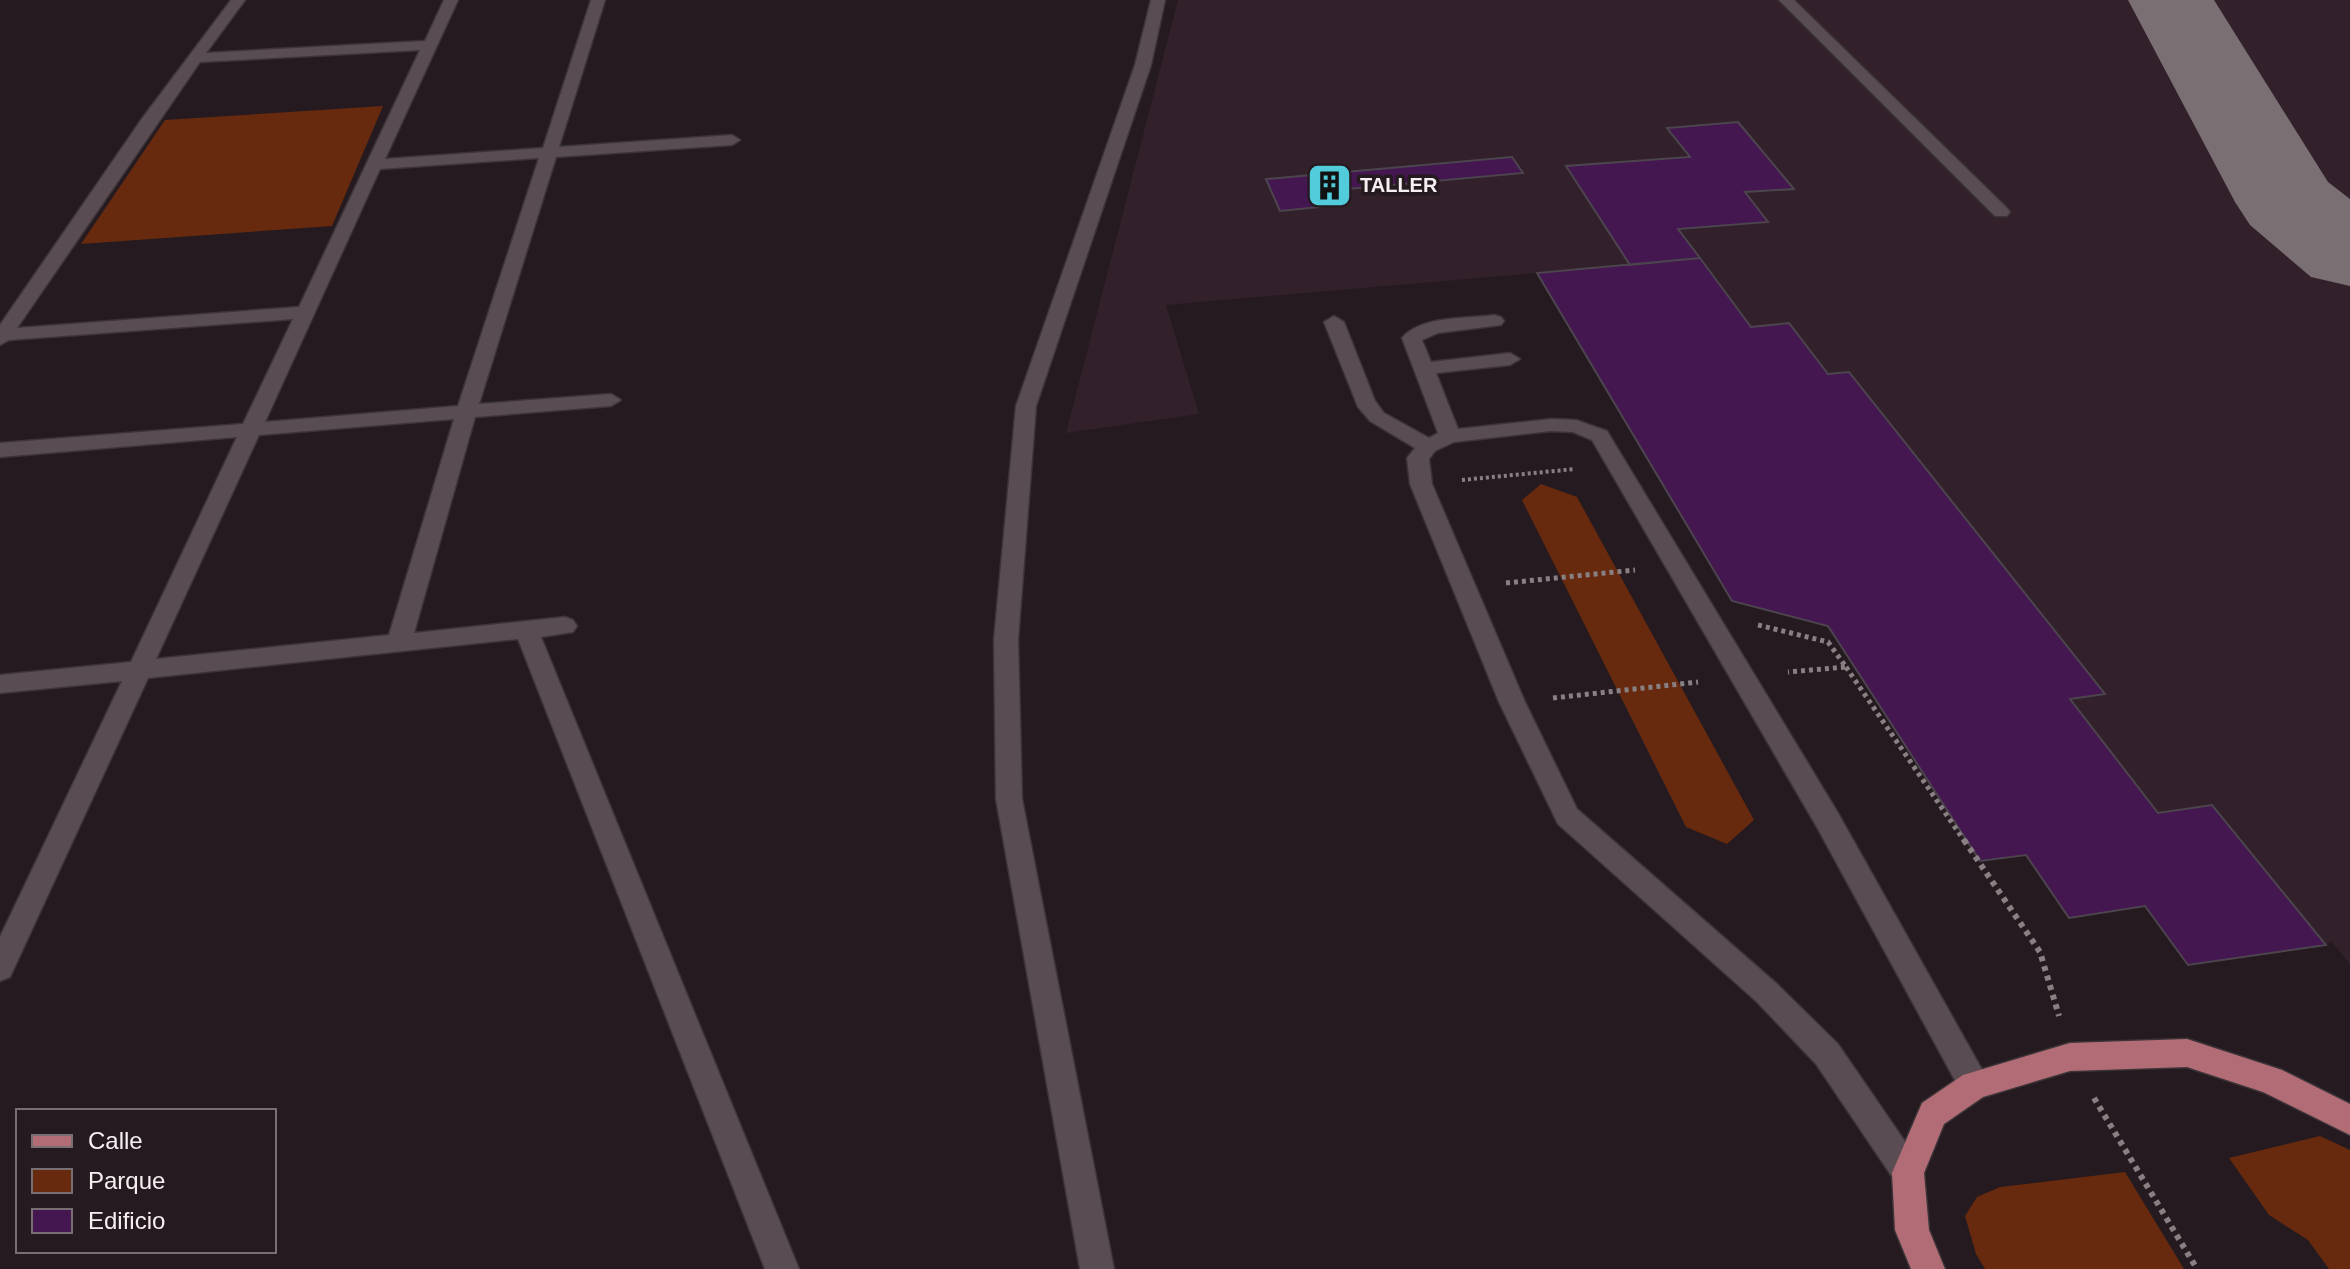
<svg xmlns="http://www.w3.org/2000/svg" width="2350" height="1269" font-family="Helvetica,sans-serif">
<style>
.built{fill:#32212a}
.green{fill:#682a0e}
.lines{fill:none;stroke-linecap:round;stroke-linejoin:round}
.taxiway{fill:#7a7074;fill-rule:evenodd}
.building{fill:#441750;stroke:#4c454e;stroke-width:2}
.minor-casing{stroke:#3c3438;stroke-width:3}
.major-casing{stroke:#3c3438;stroke-width:3}
.path-far2{stroke:#898084;stroke-width:4;stroke-dasharray:3 3;stroke-linecap:butt}
.path-far1{stroke:#898084;stroke-width:5;stroke-dasharray:4 4;stroke-linecap:butt}
.path{stroke:#898084;stroke-width:6;stroke-dasharray:5 5;stroke-linecap:butt}
.minor{fill:#594c52;fill-rule:evenodd}
.major{fill:#b26c75;fill-rule:evenodd}
.labels{text-anchor:middle;dominant-baseline:central;stroke-width:7;stroke-linejoin:round;paint-order:stroke}
.far-poi-label{font-size:20px;font-weight:bold;fill:#f6eff2;stroke:#241a1f;text-anchor:start}
</style>
<rect width="100%" height="100%" fill="#241a1f"/>
<path class="built" d="M1178,0H2350V964L2331,941L2326,945L2188,965L2145,907L2069,918L2026,855L1980,861L1828,626L1732,601L1537,273L1166,305L1199,414L1066,433Z"/>
<path class="green" d="M383,106L332,226L81,244L165,120Z
M1541,484L1577,497L1754,820L1727,844L1686,827L1522,500Z
M2320,1136L2350,1150V1269H2329L2308,1240L2269,1215L2229,1158Z
M2125,1172L2184,1269H1985L1976,1254L1965,1216L1977,1197L2000,1187Z"/>
<g class="lines">
<path class="taxiway" d="M2128,0H2214L2328,182L2350,199V286L2311,277L2250,225L2235,202Z"/>
</g>
<path class="building" d="M1738,122L1794,189L1745,192L1768,222L1678,229L1700,258L1630,265L1566,166L1690,157L1667,128Z
M1512,157L1523,173L1314,192L1320,207L1280,211L1266,179Z
M1700,258L1751,327L1789,323L1828,374L1849,372L2105,694L2070,699L2158,813L2212,805L2326,945L2188,965L2145,906L2069,918L2026,855L1980,861L1828,626L1732,601L1537,273Z"/>
<g class="lines">
<defs>
<path id="minor" d="M231,0H245L206,53L425,41L444,0H458L385,159L543,148L591,0H605L559,147L732,135L740,140L732,145L556,157L479,404L611,394L621,400L611,406L475,417L414,633L565,617L573,620L577,626L573,632L541,637L799,1269H765L518,639L148,678L10,977L0,981V937L122,681L0,693V675L131,662L237,437L0,457V443L243,424L293,319L9,340L0,345V325L141,120ZM420,50L299,307L17,328L200,62ZM539,158L458,406L265,422L380,169ZM454,419L389,635L156,659L259,435Z
M1151,0H1165L1151,65L1036,406L1018,640L1022,799L1114,1269H1080L996,799L994,640L1016,406L1135,65Z
M1779,0H1794L2007,208L2010,212L2007,216H1995Z
M1494,315L1501,317L1504,321L1501,325L1438,333L1422,340L1431,362L1510,353L1520,359L1510,365L1436,373L1458,429L1551,419L1576,420L1607,431L1838,813L1985,1075L1990,1085L1985,1095L1974,1099L1963,1095L1818,829L1592,440L1573,432L1551,431L1454,442L1435,451L1429,459L1432,484L1525,702L1577,809L1777,984L1838,1044L1919,1162L1924,1173L1919,1184L1908,1189L1897,1184L1816,1064L1757,1002L1558,824L1499,702L1410,484L1407,458L1415,448L1370,421L1358,407L1324,322L1334,316L1344,322L1375,401L1384,413L1429,438L1438,433L1402,338C1421,315 1467,319 1494,315Z"/>
<path id="major" d="M2187,1039L2282,1070L2350,1104V1135L2263,1092L2187,1067L2070,1071L1983,1097L1944,1124L1924,1173L1929,1230L1945,1269H1911L1895,1230L1892,1173L1922,1103L1963,1075L2070,1043Z"/>
</defs>
<use href="#minor" class="minor-casing"/>
<use href="#major" class="major-casing"/>
<path class="path-far2" d="M1462,480L1575,469"/>
<path class="path-far1" d="M1506,583L1635,570
M1758,625L1828,642L1846,667L1788,672
M1846,667L1965,842
M1553,698L1698,682"/>
<path class="path" d="M1964,840L2040,952L2059,1016
M2094,1098L2197,1269"/>
<use href="#minor" class="minor"/>
<use href="#major" class="major"/>
</g>
<defs>
<symbol id="building-square" viewBox="-11 -11 22 22"><rect x="-9" y="-9" width="18" height="18" rx="4" fill="#52cbda" stroke="#241a1f"/><path d="M-4-6H4V6H1V3H-1V6H-4ZM-2.5-4.3h1.7v1.8h-1.7ZM.8-4.3h1.7v1.8H.8ZM-2.5-1h1.7V.8h-1.7ZM.8-1h1.7V.8H.8Z" fill="#111"/></symbol>
</defs>
<g fill-rule="evenodd">
<use href="#building-square" x="1304" y="160" width="51" height="51"/>
</g>
<g class="labels">
<g class="far-poi-label">
<text x="1360" y="185">TALLER</text>
</g>
</g>
<rect x="16" y="1109" width="260" height="144" fill="#241a1f" stroke="#786f73" stroke-width="2"/>
<rect x="32" y="1135" width="40" height="12" fill="#b26c75" stroke="#786f73" stroke-width="2"/>
<text x="88" y="1149" font-size="24" fill="#f6eff2">Calle</text>
<rect x="32" y="1169" width="40" height="24" fill="#682a0e" stroke="#786f73" stroke-width="2"/>
<text x="88" y="1189" font-size="24" fill="#f6eff2">Parque</text>
<rect x="32" y="1209" width="40" height="24" fill="#441750" stroke="#786f73" stroke-width="2"/>
<text x="88" y="1229" font-size="24" fill="#f6eff2">Edificio</text>
</svg>
